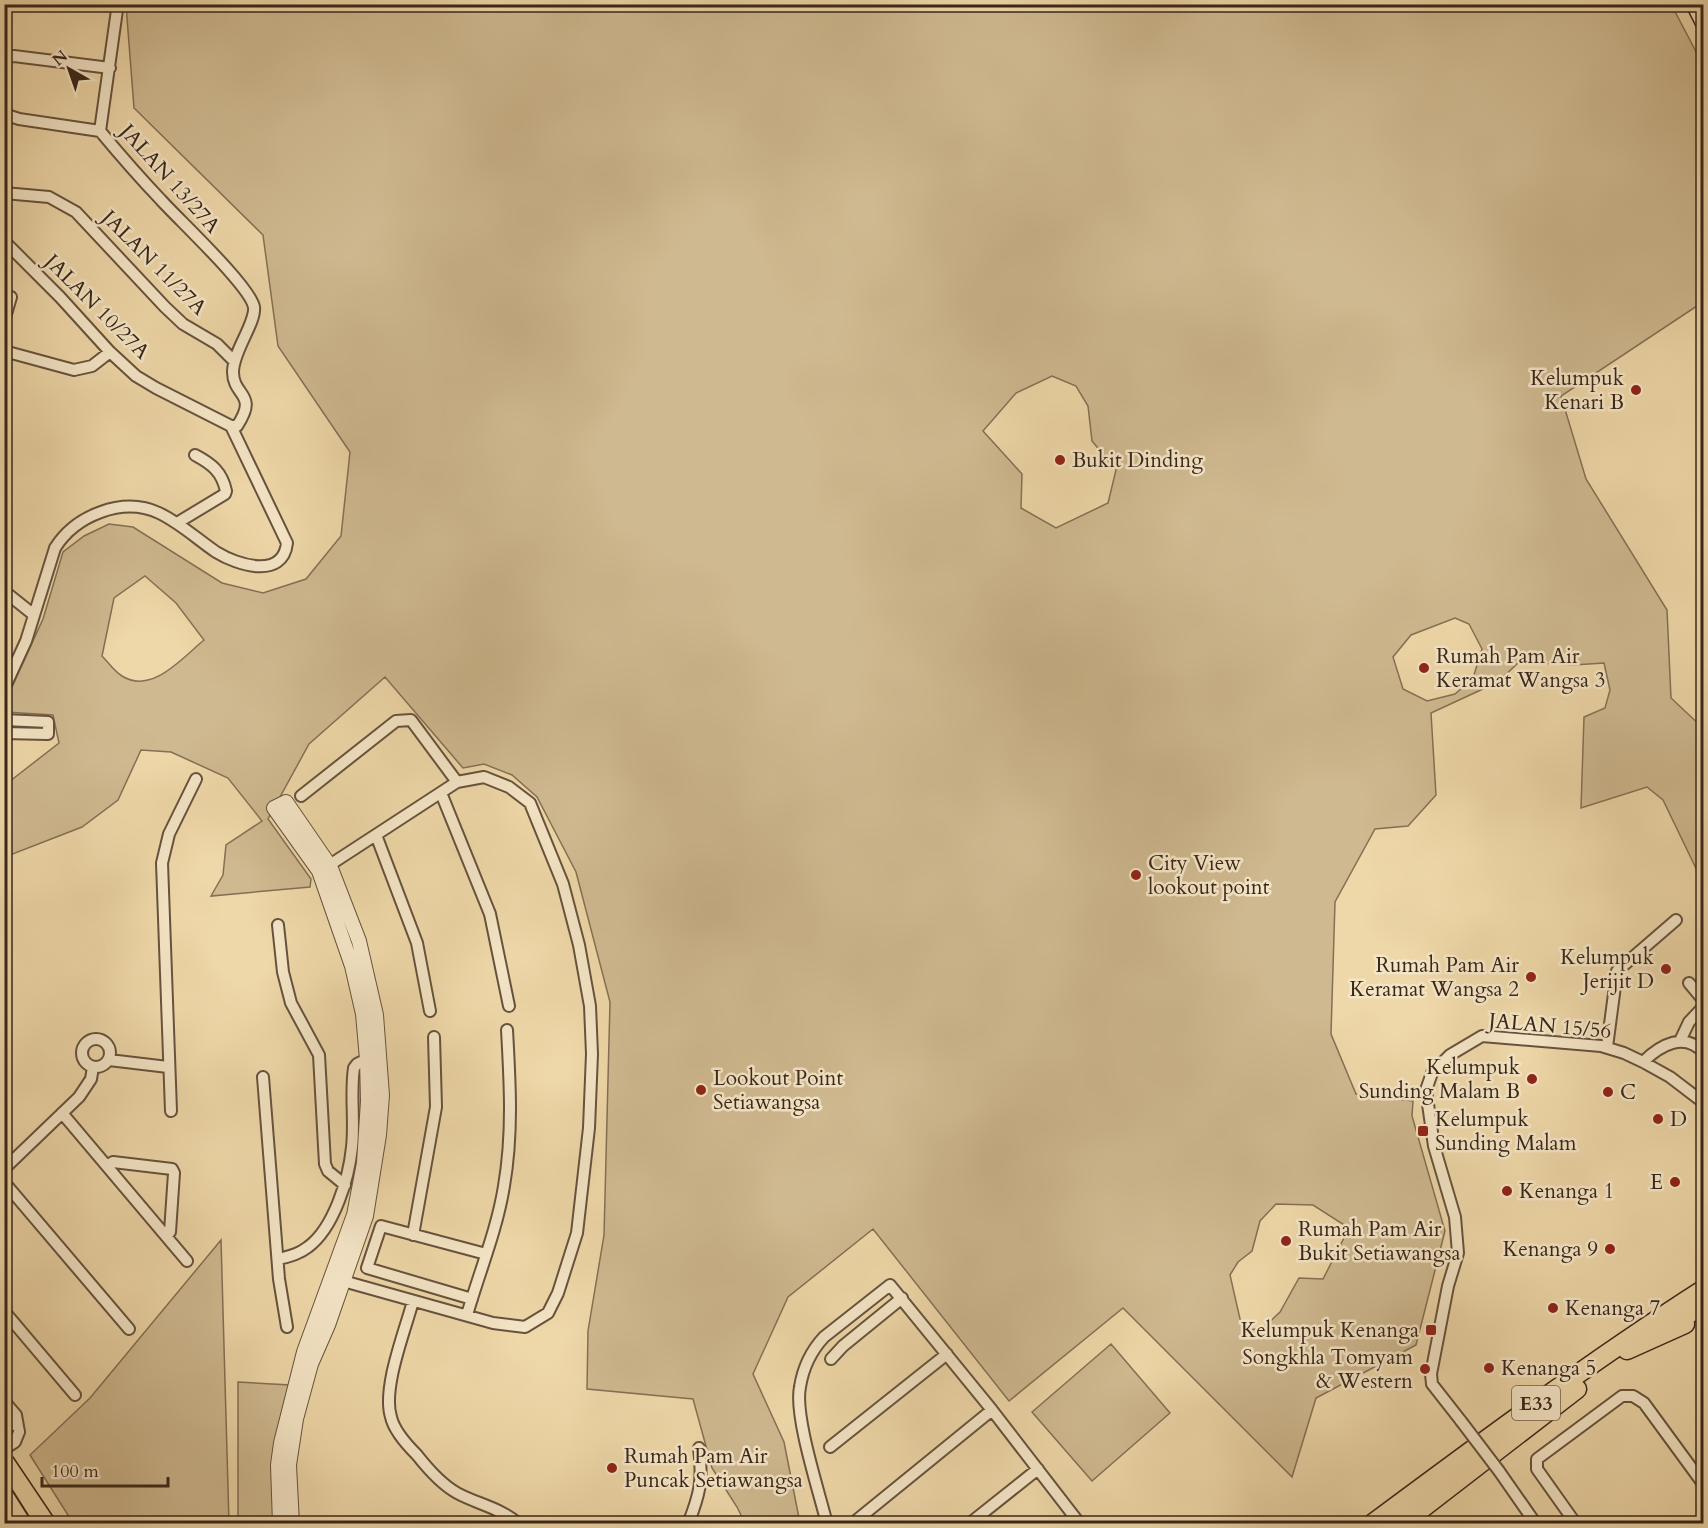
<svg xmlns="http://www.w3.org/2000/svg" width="1708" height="1528" font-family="Cardo,serif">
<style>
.green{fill:#cfb990;stroke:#847055;stroke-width:1.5;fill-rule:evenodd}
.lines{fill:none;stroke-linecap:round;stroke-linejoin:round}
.minor-casing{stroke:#66533e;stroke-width:14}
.tertiary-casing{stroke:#66533e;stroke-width:16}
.secondary-casing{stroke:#39271a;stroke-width:18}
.primary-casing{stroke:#39271a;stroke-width:20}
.motorway-casing{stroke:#39271a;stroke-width:21}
.minor{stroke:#f4e5c6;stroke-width:10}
.tertiary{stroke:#f4e5c6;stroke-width:14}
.secondary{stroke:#f4e5c6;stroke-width:15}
.primary{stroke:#eed7a8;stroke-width:16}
.motorway{stroke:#eed7a8;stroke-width:18}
.tram{stroke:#39271a;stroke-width:1.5}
.minor-bridge-casing{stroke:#66533e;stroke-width:14;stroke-linecap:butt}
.minor-bridge{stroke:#f4e5c6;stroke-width:10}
.poi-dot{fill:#8f2418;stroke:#f4e5c6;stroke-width:2}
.labels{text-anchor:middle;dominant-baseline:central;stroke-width:5;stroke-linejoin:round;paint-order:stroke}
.shield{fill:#f4e5c6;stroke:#71604e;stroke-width:1.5}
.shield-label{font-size:20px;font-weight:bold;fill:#39271a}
.street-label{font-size:21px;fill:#39271a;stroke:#f4e5c6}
.poi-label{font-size:21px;fill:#39271a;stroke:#f4e5c6;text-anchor:start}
</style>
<rect width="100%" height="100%" fill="#eed7a8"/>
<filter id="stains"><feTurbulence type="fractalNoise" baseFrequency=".00333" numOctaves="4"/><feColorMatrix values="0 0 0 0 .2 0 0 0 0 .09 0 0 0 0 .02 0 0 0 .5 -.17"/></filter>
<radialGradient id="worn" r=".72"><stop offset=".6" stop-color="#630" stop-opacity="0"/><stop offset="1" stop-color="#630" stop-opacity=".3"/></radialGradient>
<path class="green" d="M1671,4L1703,65V302L1561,396L1586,479L1667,610L1671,698L1703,728V883L1663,800L1647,787L1581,808L1584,717L1605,708L1610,690L1604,663L1573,665L1519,662L1498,682L1431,713L1436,795L1408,826L1375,829L1335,902L1331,1034L1356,1094L1413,1101L1412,1116L1445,1231L1416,1345L1316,1398L1292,1477L1123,1308L1009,1401L873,1229L788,1297L753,1374L784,1442L800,1523H745L737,1507L712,1468L693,1399L587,1389L588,1331L604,1235L610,1002L576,872L537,797L512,775L484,764L463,768L385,677L309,744L268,819L311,879L310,887L211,896L223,875L226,845L262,821L228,778L171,752L141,750L118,800L82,827L5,857V785L59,743L53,715L5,712L4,704L43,619L63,552L84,536L109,524L133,527L222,583L263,593L306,579L341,536L350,452L278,346L263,235L134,108L126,5ZM1052,376L1076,386L1088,406L1092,441L1116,470L1108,503L1056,528L1021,508L1022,474L983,431L1016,393ZM145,576L176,603L204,640C183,657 152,695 122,676C114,671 108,662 102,656L114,598ZM1455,618L1469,624L1482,649L1473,678L1455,694L1427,701L1403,689L1393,657L1411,635ZM1276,1204L1313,1205L1349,1228L1323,1279L1299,1278L1280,1312L1263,1328L1249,1330L1240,1319L1230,1275L1238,1262L1252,1251L1260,1221Z
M221,1240L229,1523H73L30,1455L90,1398Z
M1111,1344L1170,1413L1092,1481L1032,1412Z
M238,1382L290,1385L277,1523L238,1524Z"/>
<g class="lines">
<defs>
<path id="minor" d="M115,4L117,10L100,131C120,155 140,178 161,200C178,219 250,286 254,307C256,323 233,351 233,372C233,397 259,393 237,426H231
M4,58L14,56L110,68
M4,114L19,119L100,131
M4,193L49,197L76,212L165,307L183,324L217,344L234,361
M4,241L60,297L110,352L136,376L156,388L231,426
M4,321L11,297
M4,351L74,370L92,366L110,352
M177,523L225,494L226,491C222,472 212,464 195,455
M4,591L34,615
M4,689L26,641L55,548C75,516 122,496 159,513C180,523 197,539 216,552C237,565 283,580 287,543L231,426
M4,720L48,722V734L4,733
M441,793L490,914L509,1006
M301,796L396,721L411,720L457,782
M376,835L417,943L430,1011
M325,868L457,782L484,777L509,787L530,803L563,884L579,945L590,1006L592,1054L589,1128L577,1233L558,1293L548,1313L525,1327L493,1323L336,1279
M278,925L283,972L291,1003L319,1055L325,1164L328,1171L345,1185
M1689,983L1704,1001
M82 1053a14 14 0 1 1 28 0a14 14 0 1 1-28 0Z
M1680,1041L1689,1022L1704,1006
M1607,1047L1617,971L1676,920
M109,1060L168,1067
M1643,1062C1660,1045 1685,1031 1704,1053
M263,1077L279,1279L287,1327
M171,1111L162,863L169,834L196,779
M62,1113L187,1261
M107,1166L113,1162L172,1169L174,1173L170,1232L166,1236
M4,1169L79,1097L91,1079L93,1067
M4,1182L129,1329
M413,1235L436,1107L434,1037
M279,1259C290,1256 299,1254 308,1247C334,1228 349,1178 352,1147C355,1121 350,1094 354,1068L357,1064L367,1059
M472,1299L367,1268L381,1226L486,1254
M413,1301C405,1331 382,1388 391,1417C394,1431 407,1445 417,1455C428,1469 441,1484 457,1493C477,1504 501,1508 519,1524
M4,1311L75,1395
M467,1315C479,1273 497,1230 504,1186C513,1134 510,1083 507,1030
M831,1359L843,1346L902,1298
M4,1401L16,1415L19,1432
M1461,1421L1432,1384L1431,1374L1448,1286L1458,1253L1455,1217L1434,1146L1426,1090L1432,1073L1450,1055L1482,1036L1601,1046L1624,1053L1643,1062L1670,1077L1704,1103
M4,1432L16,1420
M830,1447L947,1354
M1499,1471L1536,1524
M688,1524C700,1494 703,1480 699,1448
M827,1524C819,1491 794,1416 800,1387C803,1368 811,1351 824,1337L890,1285L992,1410L1080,1524
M852,1524L992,1410
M969,1524L1038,1469
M1576,1524L1537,1469V1459L1622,1396H1633L1644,1403L1704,1485"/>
<path id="tertiary" d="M280,1524L278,1465L281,1443L304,1352L354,1215L364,1163L368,1101L367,1059L363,1014L352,966L319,871L274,808L286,802L330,866L359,941L376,1015L382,1095L379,1135L366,1216L328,1325L311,1364L296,1419L289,1465L292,1524"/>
<path id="secondary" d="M1694,4L1704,24"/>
<path id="primary" d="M4,1494L23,1524"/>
<path id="motorway" d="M1671,1323L1704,1306
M1627,1350L1685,1324
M4,1517L9,1524
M1372,1524C1481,1443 1590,1362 1704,1289
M1402,1524L1577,1389"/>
</defs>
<use href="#minor" class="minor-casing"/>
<use href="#tertiary" class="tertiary-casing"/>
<use href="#secondary" class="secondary-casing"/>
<use href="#primary" class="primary-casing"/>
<use href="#motorway" class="motorway-casing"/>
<use href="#minor" class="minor"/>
<use href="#tertiary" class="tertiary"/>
<use href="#secondary" class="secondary"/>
<use href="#primary" class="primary"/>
<use href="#motorway" class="motorway"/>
<path class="tram" d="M13,1457L58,1524"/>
<defs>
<path id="minor-bridge" d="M1461,1421L1499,1471
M4,1449L15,1442L19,1432"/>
</defs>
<use href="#minor-bridge" class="minor-bridge-casing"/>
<use href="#minor-bridge" class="minor-bridge"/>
</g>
<g class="poi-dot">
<circle cx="1636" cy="390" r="6"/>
<circle cx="1060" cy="460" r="6"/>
<circle cx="1424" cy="668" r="6"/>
<circle cx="1136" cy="875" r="6"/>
<circle cx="1666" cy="969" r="6"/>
<circle cx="1531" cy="977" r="6"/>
<circle cx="1532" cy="1079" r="6"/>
<circle cx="701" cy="1090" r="6"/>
<circle cx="1608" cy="1092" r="6"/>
<circle cx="1658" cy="1119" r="6"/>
<rect x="1417" y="1125" width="12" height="12" rx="3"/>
<circle cx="1675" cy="1182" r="6"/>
<circle cx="1507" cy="1191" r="6"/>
<circle cx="1286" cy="1241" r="6"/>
<circle cx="1610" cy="1249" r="6"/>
<circle cx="1553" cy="1308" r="6"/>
<rect x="1425" y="1324" width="12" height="12" rx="3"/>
<circle cx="1489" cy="1368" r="6"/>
<circle cx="1425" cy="1369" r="6"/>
<circle cx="612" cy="1468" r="6"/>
</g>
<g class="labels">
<rect class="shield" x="1512" y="1386" width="48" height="34" rx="4.5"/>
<g class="shield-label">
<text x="1536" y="1403">E33</text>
</g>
<g class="street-label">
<text transform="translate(170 179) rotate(48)">JALAN 13/27A</text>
<text transform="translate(154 263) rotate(45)">JALAN 11/27A</text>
<text transform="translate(97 307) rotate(45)">JALAN 10/27A</text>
<text transform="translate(1550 1026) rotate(5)">JALAN 15/56</text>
</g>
<g class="poi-label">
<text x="1624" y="378" text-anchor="end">Kelumpuk<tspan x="1624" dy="24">Kenari B</tspan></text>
<text x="1072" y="460">Bukit Dinding</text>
<text x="1436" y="656">Rumah Pam Air<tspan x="1436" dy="24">Keramat Wangsa 3</tspan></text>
<text x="1148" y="863">City View<tspan x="1148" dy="24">lookout point</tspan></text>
<text x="1654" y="957" text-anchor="end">Kelumpuk<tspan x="1654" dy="24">Jerijit D</tspan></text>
<text x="1519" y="965" text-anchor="end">Rumah Pam Air<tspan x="1519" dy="24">Keramat Wangsa 2</tspan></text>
<text x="1520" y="1067" text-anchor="end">Kelumpuk<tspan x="1520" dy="24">Sunding Malam B</tspan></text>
<text x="713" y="1078">Lookout Point<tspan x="713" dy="24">Setiawangsa</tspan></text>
<text x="1620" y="1092">C</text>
<text x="1435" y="1119">Kelumpuk<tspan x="1435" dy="24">Sunding Malam</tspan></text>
<text x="1670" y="1119">D</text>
<text x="1663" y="1182" text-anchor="end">E</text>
<text x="1519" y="1191">Kenanga 1</text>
<text x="1298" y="1229">Rumah Pam Air<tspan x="1298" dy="24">Bukit Setiawangsa</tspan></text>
<text x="1598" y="1249" text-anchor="end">Kenanga 9</text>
<text x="1565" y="1308">Kenanga 7</text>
<text x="1419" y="1330" text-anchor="end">Kelumpuk Kenanga</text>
<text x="1413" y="1357" text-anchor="end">Songkhla Tomyam<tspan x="1413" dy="24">&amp; Western</tspan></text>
<text x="1501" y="1368">Kenanga 5</text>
<text x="624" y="1456">Rumah Pam Air<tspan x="624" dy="24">Puncak Setiawangsa</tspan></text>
</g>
</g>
<rect width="1708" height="1528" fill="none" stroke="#eed7a8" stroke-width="24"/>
<rect x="6" y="6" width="1696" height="1516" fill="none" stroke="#39271a" stroke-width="3"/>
<rect x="12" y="12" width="1684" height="1504" fill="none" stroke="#39271a" stroke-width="1.5"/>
<g transform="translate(69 69) rotate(320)" stroke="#f4e5c6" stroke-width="4.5" paint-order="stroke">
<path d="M0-4.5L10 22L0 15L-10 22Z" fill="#39271a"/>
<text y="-9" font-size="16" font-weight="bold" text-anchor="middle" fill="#39271a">N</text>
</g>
<path d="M42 1477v9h126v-9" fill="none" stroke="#39271a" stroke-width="3"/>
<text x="51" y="1477" font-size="18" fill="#39271a" stroke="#f4e5c6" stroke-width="4.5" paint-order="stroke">100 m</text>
<rect width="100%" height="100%" filter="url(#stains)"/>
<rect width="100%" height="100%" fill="url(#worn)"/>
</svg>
